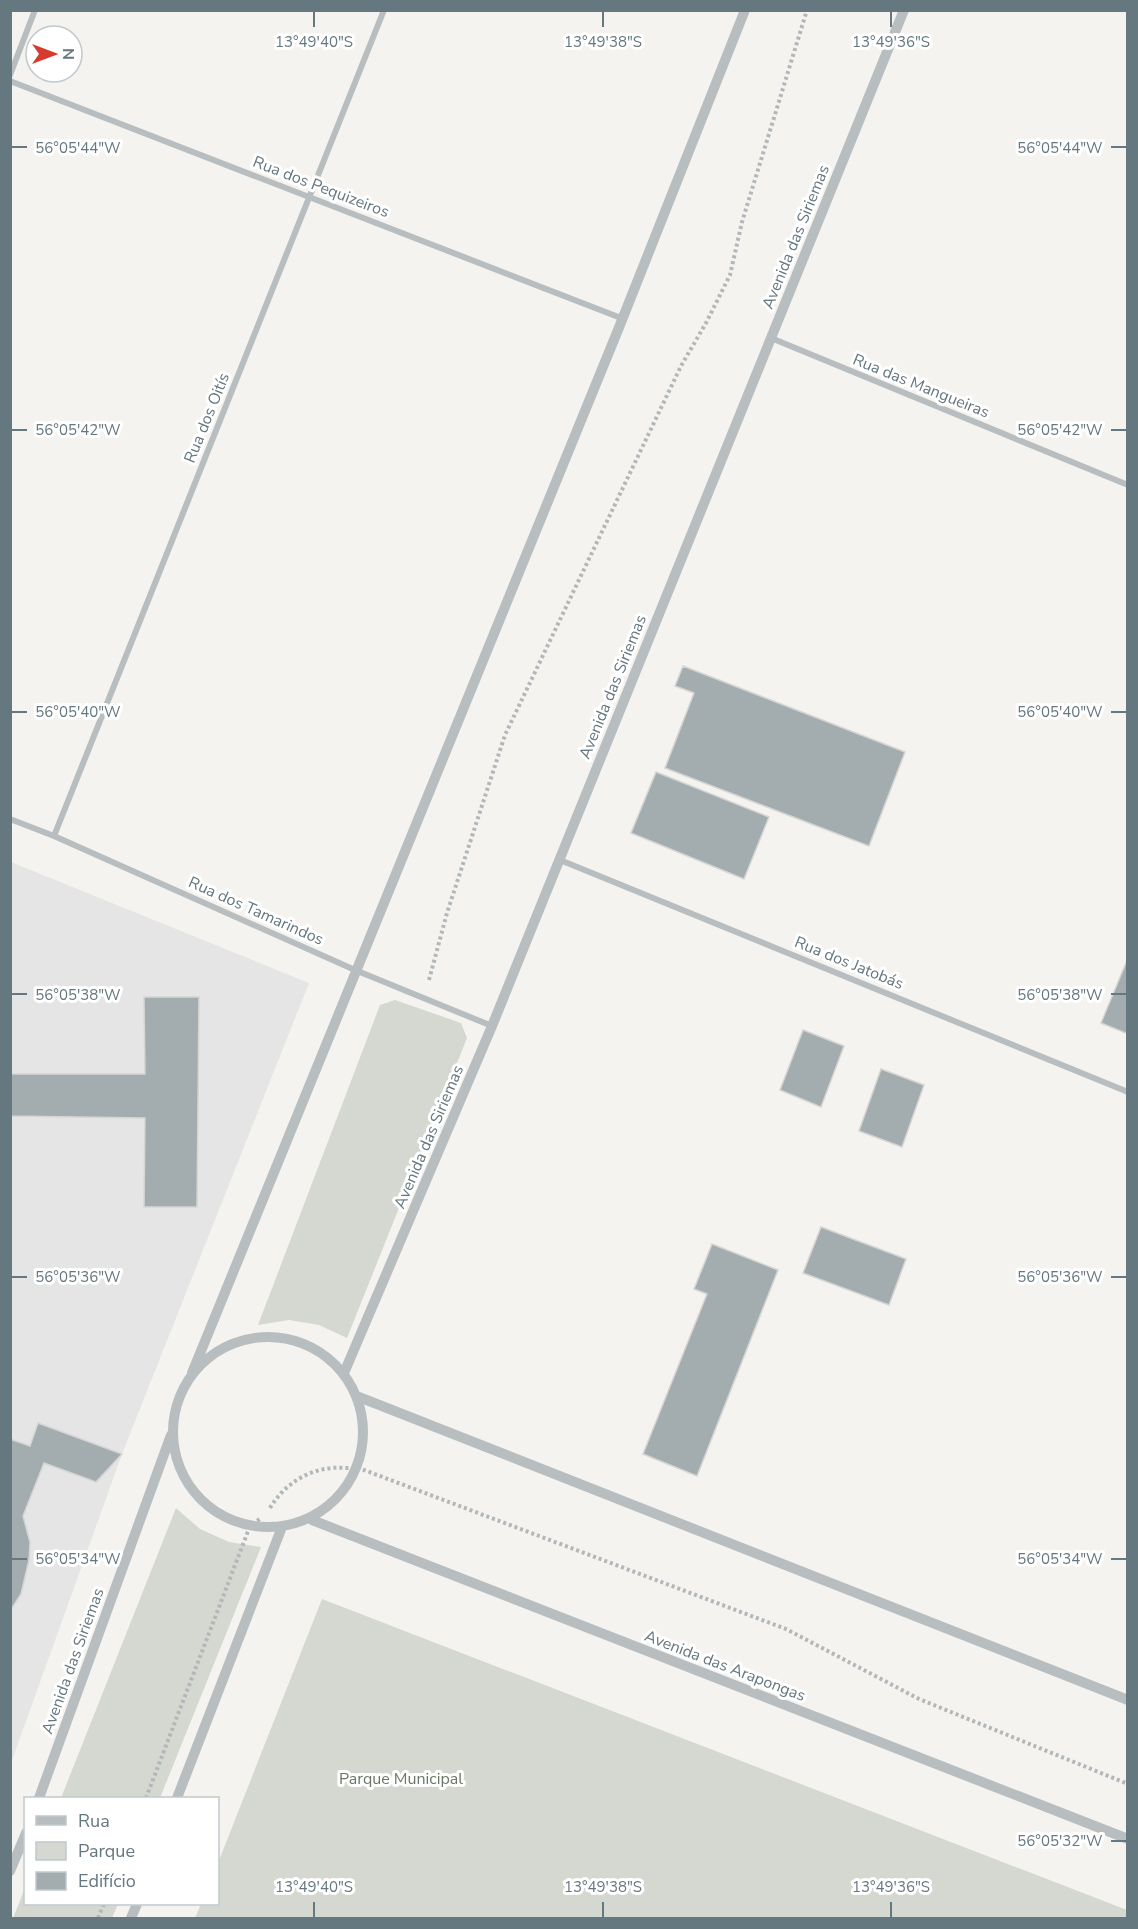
<svg xmlns="http://www.w3.org/2000/svg" width="1138" height="1929" font-family="'Nunito Sans',sans-serif">
<style>
.built{fill:#e4e5e4}
.green{fill:#d4d8d0}
.building{fill:#a3acaf;stroke:#d5d5d3;stroke-width:1.5}
.lines{fill:none;stroke-linecap:round;stroke-linejoin:round}
.path{stroke:#b3b7b9;stroke-width:4;stroke-dasharray:3 3;stroke-linecap:butt}
.minor{stroke:#b8bec0;stroke-width:6}
.tertiary{stroke:#b8bec0;stroke-width:10}
.ticks{fill:none;stroke:#65777f;stroke-width:2}
.labels{text-anchor:middle;dominant-baseline:central;stroke-width:6;stroke-linejoin:round;paint-order:stroke}
.street-label{font-size:16px;fill:#65777f;stroke:#fff}
.park-label{font-size:16px;fill:#6a7763;stroke:#fff}
.ticks-label{font-size:15px;text-anchor:middle;fill:#65777f;stroke:#fff;stroke-width:6;stroke-linejoin:round;paint-order:stroke}
</style>
<rect width="100%" height="100%" fill="#f4f3f0"/>
<path class="built" d="M11,862L309,983L122,1454L11,1763Z"/>
<path class="green" d="M395,1000L461,1023L467,1038L347,1338L319,1325L289,1320L258,1325L380,1005Z
M176,1508L200,1529L229,1542L261,1547L160,1798H61Z
M322,1599L1127,1910V1918H195L201,1904H218V1863Z
M25,1888L26,1904H118L112,1918H13Z"/>
<path class="building" d="M683,666L905,752L869,846L665,768L694,693L675,686Z
M656,772L769,817L744,879L631,833Z
M1128,958V1034L1101,1023Z
M144,997H199L197,1207H144L145,1118L10,1116V1074H145Z
M803,1030L844,1046L821,1107L780,1090Z
M881,1069L924,1085L902,1147L859,1131Z
M821,1227L906,1259L889,1305L803,1273Z
M712,1244L778,1270L697,1476L643,1454L707,1294L694,1289Z
M38,1423L122,1454L96,1482L44,1463L23,1516L30,1542L29,1560L21,1594L10,1611V1439L30,1446Z"/>
<g class="lines">
<path class="path" d="M429,980L447,913L505,735L681,366L706,323L730,275L742,222L807,10
M270,1508C283,1486 306,1470 332,1468C340,1467 348,1469 356,1467L786,1629L919,1699L1128,1784
M146,1798L250,1526L261,1518
M98,1918L104,1904"/>
<path class="minor" d="M10,75L35,10
M10,81L621,318
M771,338L1128,485
M10,819L54,836L355,970L492,1026
M54,836L384,10
M560,860L1128,1092"/>
<path class="tertiary" d="M173 1432a95 95 0 1 1 190 0a95 95 0 1 1-190 0Z
M192,1373L618,330L745,10
M344,1373L492,1026L904,10
M359,1397L1128,1700
M312,1520L1128,1839
M39,1798L171,1435
M177,1798L282,1527
M10,1871L26,1833
M131,1918L137,1904"/>
</g>
<path class="ticks" d="M314,12V27M603,12V27M891,12V27M12,147H27M1111,147H1126M12,430H27M1111,430H1126M12,712H27M1111,712H1126M12,994H27M1111,994H1126M12,1277H27M1111,1277H1126M12,1559H27M1111,1559H1126M1111,1841H1126M314,1902V1917M603,1902V1917M891,1902V1917"/>
<g class="labels">
<g class="street-label">
<text transform="translate(321 187) rotate(21)">Rua dos Pequizeiros</text>
<text transform="translate(796 237) rotate(-68)">Avenida das Siriemas</text>
<text transform="translate(921 386) rotate(22)">Rua das Mangueiras</text>
<text transform="translate(207 418) rotate(-68)">Rua dos Oitís</text>
<text transform="translate(613 687) rotate(-68)">Avenida das Siriemas</text>
<text transform="translate(256 911) rotate(24)">Rua dos Tamarindos</text>
<text transform="translate(849 963) rotate(22)">Rua dos Jatobás</text>
<text transform="translate(429 1137) rotate(-67)">Avenida das Siriemas</text>
<text transform="translate(73 1661) rotate(-70)">Avenida das Siriemas</text>
<text transform="translate(725 1666) rotate(21)">Avenida das Arapongas</text>
</g>
<g class="park-label">
<text x="401" y="1779">Parque Municipal</text>
</g>
</g>
<g class="ticks-label">
<text x="314" y="47">13°49'40"S</text>
<text x="603" y="47">13°49'38"S</text>
<text x="891" y="47">13°49'36"S</text>
<text x="78" y="153">56°05'44"W</text>
<text x="1060" y="153">56°05'44"W</text>
<text x="78" y="435">56°05'42"W</text>
<text x="1060" y="435">56°05'42"W</text>
<text x="78" y="717">56°05'40"W</text>
<text x="1060" y="717">56°05'40"W</text>
<text x="1060" y="1000">56°05'38"W</text>
<text x="78" y="1000">56°05'38"W</text>
<text x="1060" y="1282">56°05'36"W</text>
<text x="78" y="1282">56°05'36"W</text>
<text x="78" y="1564">56°05'34"W</text>
<text x="1060" y="1564">56°05'34"W</text>
<text x="1060" y="1846">56°05'32"W</text>
<text x="314" y="1892">13°49'40"S</text>
<text x="603" y="1892">13°49'38"S</text>
<text x="891" y="1892">13°49'36"S</text>
</g>
<rect width="1138" height="1929" fill="none" stroke="#65777f" stroke-width="24"/>
<rect x="24" y="1797" width="195" height="108" fill="#ffffff" stroke="#c1c9cc" stroke-width="1.5"/>
<rect x="36" y="1816" width="30" height="9" fill="#b8bec0" stroke="#c1c9cc" stroke-width="1.5"/>
<text x="78" y="1827" font-size="18" fill="#65777f">Rua</text>
<rect x="36" y="1842" width="30" height="18" fill="#d4d8d0" stroke="#c1c9cc" stroke-width="1.5"/>
<text x="78" y="1857" font-size="18" fill="#65777f">Parque</text>
<rect x="36" y="1872" width="30" height="18" fill="#a3acaf" stroke="#c1c9cc" stroke-width="1.5"/>
<text x="78" y="1887" font-size="18" fill="#65777f">Edifício</text>
<g transform="translate(54 54) rotate(90)"><circle r="28" fill="#ffffff" stroke="#c1c9cc" stroke-width="1.5"/>
<path d="M0-4.5L10 22L0 15L-10 22Z" fill="#d63b2e"/>
<text y="-9" font-size="16" font-weight="bold" text-anchor="middle" fill="#65777f">N</text>
</g>
</svg>
